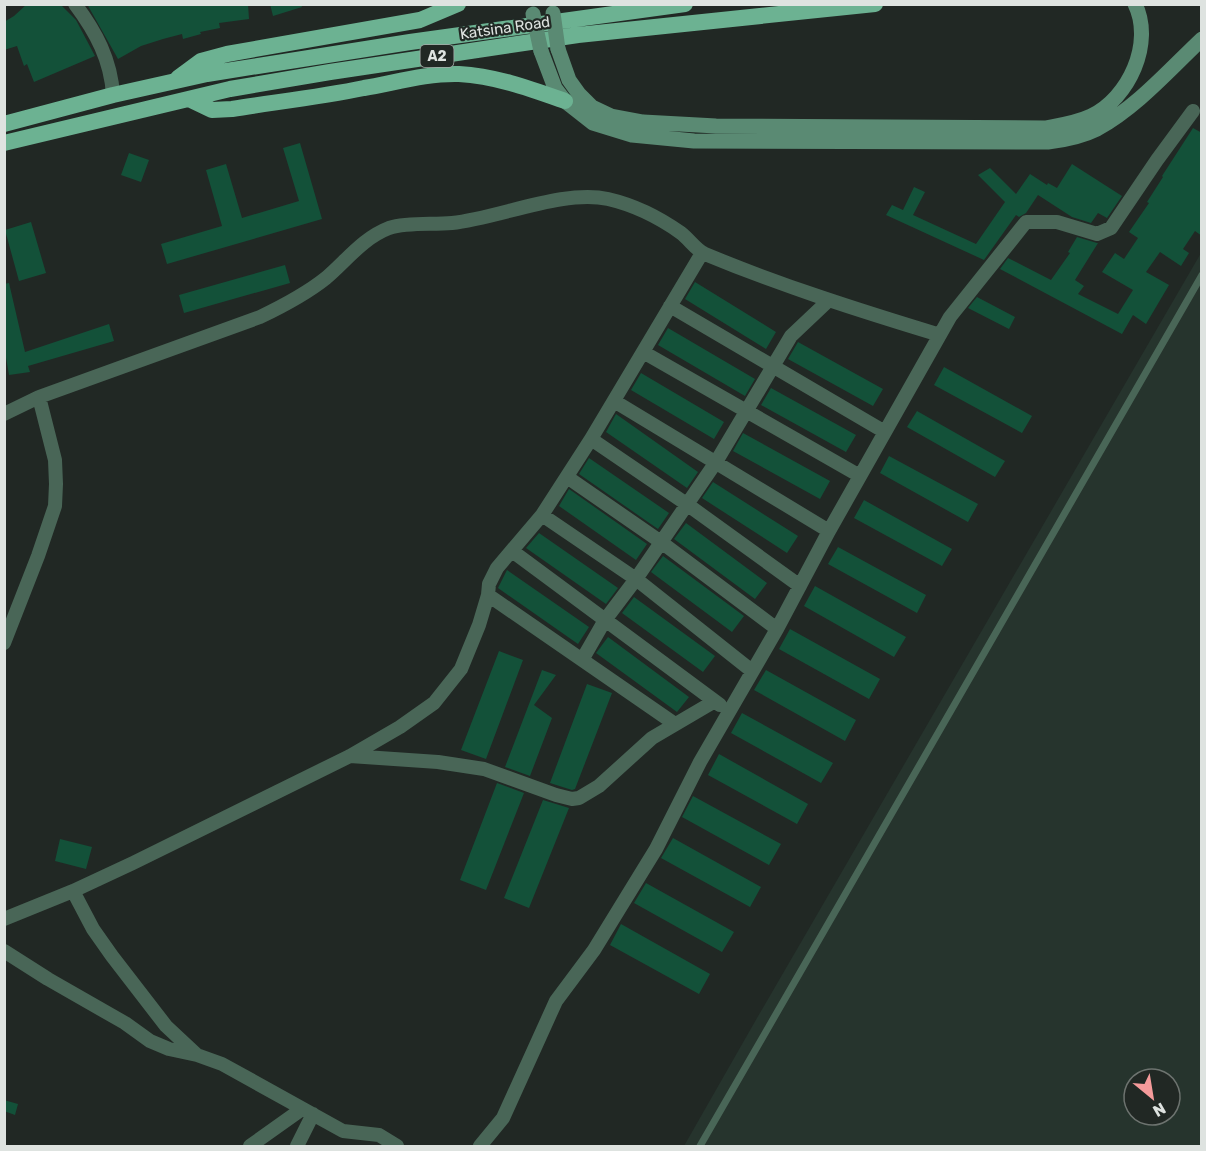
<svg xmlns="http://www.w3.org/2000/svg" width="1206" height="1151" font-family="Rubik,sans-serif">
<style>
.built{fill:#26342d;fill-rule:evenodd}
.building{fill:#135139}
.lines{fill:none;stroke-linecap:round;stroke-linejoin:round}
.service{stroke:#496657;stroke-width:7}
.minor{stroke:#496657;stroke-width:14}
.secondary{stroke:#5a8a73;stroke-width:15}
.trunk{stroke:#6cb292;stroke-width:16}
.secondary-bridge{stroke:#5a8a73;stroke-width:15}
.labels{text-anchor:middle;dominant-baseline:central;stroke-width:4.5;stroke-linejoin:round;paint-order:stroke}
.shield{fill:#212824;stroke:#a5aba8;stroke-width:1.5}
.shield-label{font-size:14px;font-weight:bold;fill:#dee3e0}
.street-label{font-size:15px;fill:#dee3e0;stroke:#212824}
</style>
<rect width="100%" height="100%" fill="#212824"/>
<path class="built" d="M1201,253V1146H684L757,1018ZM1134,1079H1170V1115H1134Z"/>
<path class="building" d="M27,4H60L76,20L95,56L34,82L27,64L24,66L17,46L4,50V22L14,16Z
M87,4H248L249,19L219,23L220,28L200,32L201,34L183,39L182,34L163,39L141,46L118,59Z
M270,4H301L302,7L273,16Z
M1193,128L1202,133V236L1195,231L1183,249L1189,253L1181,266L1160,252L1146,272L1169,285L1146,324L1133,315L1122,334L1000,269L1008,258L1051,280L1070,253L1068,252L1077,237L1097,243H1098L1075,280L1084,286L1078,294L1118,314L1133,290L1102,272L1115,253L1124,259L1138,238L1129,232L1149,203L1147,202L1163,177L1162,176Z
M300,143L322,219L167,264L161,244L222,226L206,170L226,164L242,218L299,201L283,148Z
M129,153L149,160L141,182L121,175Z
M1072,164L1122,196L1107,218L1098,213L1091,223L1072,217L1038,195L1026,213L1019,217L1016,215L984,260L886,215L892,205L903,210L914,187L925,192L913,215L976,244L1005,202L978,175L990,168L1016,194L1030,174L1047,185L1048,183L1057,188Z
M31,222L46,273L19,281L5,230Z
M285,265L290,283L184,313L179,295Z
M695,282L776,332L766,349L685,299Z
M9,283L25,352L109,324L114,341L28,366L30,372L9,375L4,346V284Z
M977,297L1015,317L1009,329L968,308Z
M668,328L755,379L745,396L658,345Z
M798,342L883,389L873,406L788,359Z
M944,367L1032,416L1022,433L934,385Z
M641,373L724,422L714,439L631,390Z
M771,388L856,435L846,452L761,405Z
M917,411L1005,461L995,477L907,427Z
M616,414L698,472L687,488L606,432Z
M743,433L830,481L820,499L733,451Z
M889,456L978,504L968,522L880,473Z
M589,458L669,513L658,529L579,474Z
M713,482L798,536L787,553L702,498Z
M569,489L647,544L636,560L559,506Z
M864,500L952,549L942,566L854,518Z
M686,523L767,583L755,599L674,539Z
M539,533L618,588L606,604L526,548Z
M838,547L926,595L917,613L828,564Z
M663,556L744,616L732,632L651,572Z
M507,570L589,627L578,644L498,588Z
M815,586L906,637L894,657L804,606Z
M634,597L715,656L703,672L622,613Z
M790,629L880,679L869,699L779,649Z
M608,637L689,697L677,712L596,653Z
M499,651L523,660L486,759L461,750Z
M542,670L556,675L534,705L552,718L530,776L505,767Z
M766,670L856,720L845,741L754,690Z
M587,684L612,693L575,789L572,790L550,783Z
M742,713L833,763L821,783L731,733Z
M719,754L808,804L797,824L708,775Z
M497,783L524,793L486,890L460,880Z
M693,796L781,844L769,865L682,817Z
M543,800L569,808L529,908L504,898Z
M673,838L761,887L750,907L661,858Z
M60,839L92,847L86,869L55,861Z
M646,883L734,932L722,952L634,903Z
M621,924L710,974L699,994L610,945Z
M4,1100L18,1104L15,1115L4,1111Z"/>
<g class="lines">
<path class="service" d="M700,1146L1202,275"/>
<path class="minor" d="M75,4C96,32 111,60 113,95
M670,306L885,432
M643,352L860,476
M614,401L829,531
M4,414L39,397L260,317C283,306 306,294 326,278C347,260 363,238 389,228C409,222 432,225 452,223C499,218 564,189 608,199C634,205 660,218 681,233C690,240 696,250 705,254C782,286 861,311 940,335
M591,439L688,505L800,586
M567,477L661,542L777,629
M542,515L636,579L752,671
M512,551L720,705
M488,595L675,724
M4,643L38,556L55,506L56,484L55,460L39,397
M582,660L605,620L636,579L716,462L791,336L828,301
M350,756L438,762L484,769L556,795L572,799L579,798L599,786L652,738L715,701
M73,891L93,929L112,956L166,1026L196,1054
M4,919L73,891L133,863L350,756L400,727L434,703L461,669L479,625L488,595L489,584L497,568L542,515L591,439L702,253
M4,951L48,979L125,1023L150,1041L169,1049L197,1055L222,1064L343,1131L379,1135L397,1146
M250,1146L302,1109
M297,1146L313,1114
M480,1146L503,1118L556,1001L594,950L656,849L700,762L777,629L829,531L950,317L1026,222H1057L1097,234L1111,228L1157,160L1193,111"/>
<path class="secondary" d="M558,49L569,80L579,94L592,107L611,116L643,122L716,126L1045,128C1061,125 1076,123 1091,116C1129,98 1154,43 1135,4
M541,51L555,88L565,101L593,123L632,135L694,141L1048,142C1065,140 1081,137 1097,129C1137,107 1169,70 1202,39"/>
<path class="trunk" d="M178,78L201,61L227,54L420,20L458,4
M189,99L212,110L232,109C276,102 320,97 364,88C394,83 427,73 459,74C496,76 531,89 565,101
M4,124L113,95L207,74L410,42L685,4
M4,143L230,89L330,72L578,35L875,4"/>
<path class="secondary-bridge" d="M553,13L558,49
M533,14L541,51"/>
</g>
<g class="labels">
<rect class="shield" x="420.5" y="45" width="33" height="22" rx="4.5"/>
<g class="shield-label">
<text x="437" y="56">A2</text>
</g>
<g class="street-label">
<text transform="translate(505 28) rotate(-8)">Katsina Road</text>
</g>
</g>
<rect width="1206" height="1151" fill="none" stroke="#dee3e0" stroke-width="12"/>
<g transform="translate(1152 1097) rotate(150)"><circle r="28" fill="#212824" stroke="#6d736f" stroke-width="1.5"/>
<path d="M0-4.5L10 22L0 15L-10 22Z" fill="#f59b9b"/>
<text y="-9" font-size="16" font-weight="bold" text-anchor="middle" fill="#dee3e0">N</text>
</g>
</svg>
